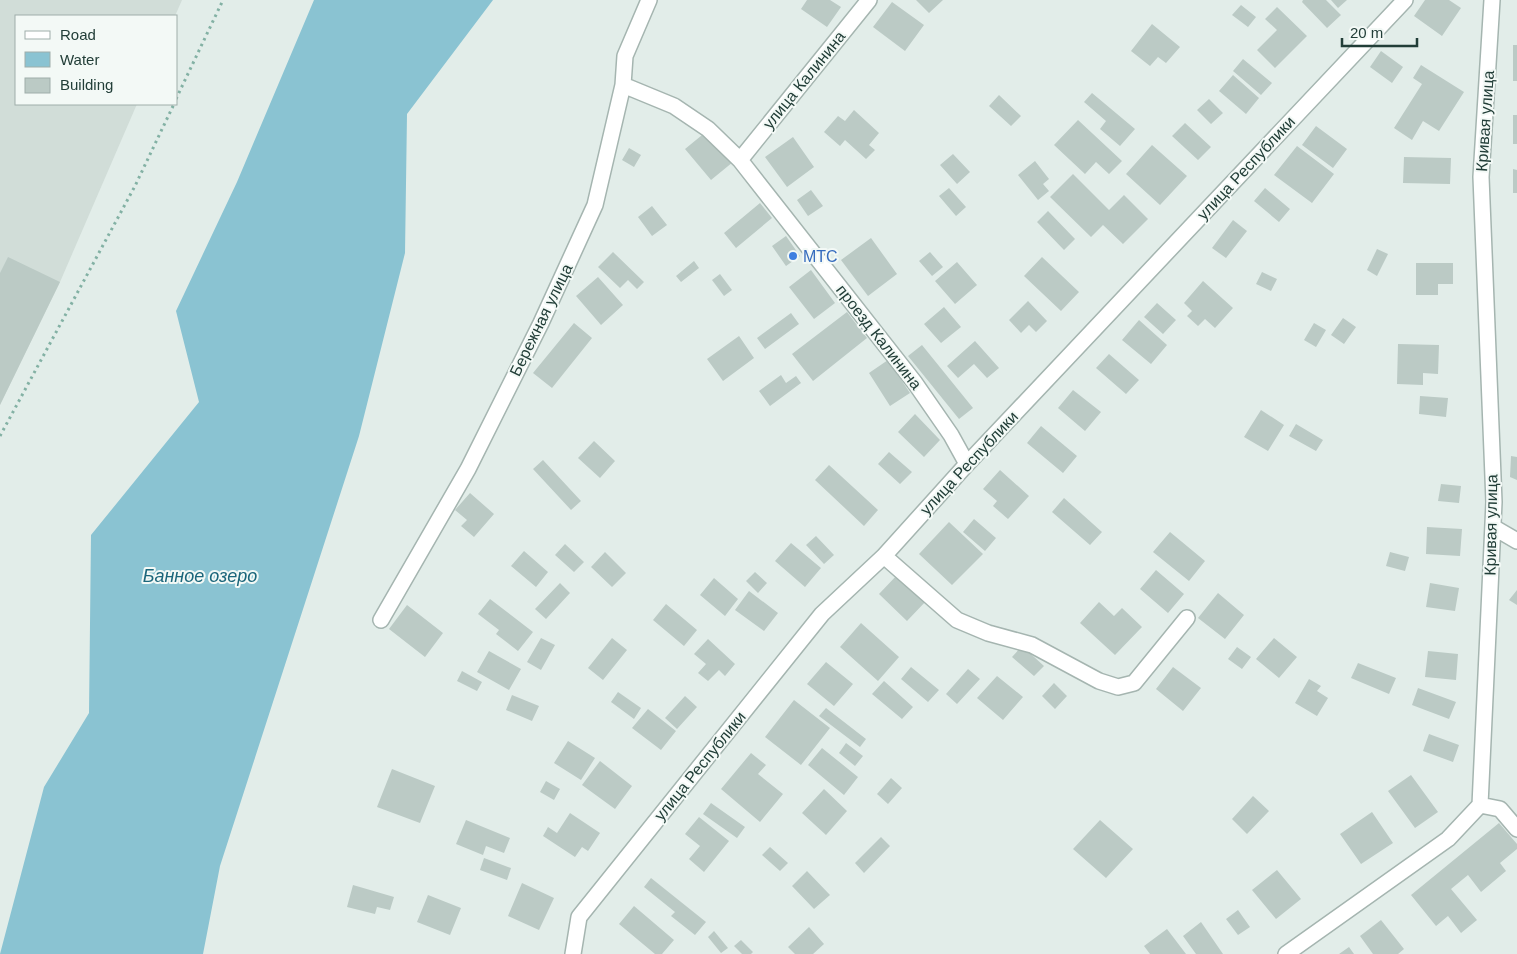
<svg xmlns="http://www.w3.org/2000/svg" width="1517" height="954" font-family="Arial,sans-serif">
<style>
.built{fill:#d1ddd8}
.water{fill:#8ac3d2}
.building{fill:#bbcac5}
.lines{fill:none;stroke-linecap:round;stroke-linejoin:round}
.street-casing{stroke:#a5b5b0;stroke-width:18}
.path{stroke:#83b1a4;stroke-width:3;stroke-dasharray:2.5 4;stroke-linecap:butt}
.street{stroke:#fff;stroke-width:15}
.shop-dot{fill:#3f7fe0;stroke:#f3f9f6;stroke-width:2}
.labels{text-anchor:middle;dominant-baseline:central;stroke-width:4;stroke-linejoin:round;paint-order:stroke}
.street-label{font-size:16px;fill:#223e38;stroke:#f3f9f6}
.shop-label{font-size:16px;fill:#366cbe;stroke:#f3f9f6;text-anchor:start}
.water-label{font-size:18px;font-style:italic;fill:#1b667b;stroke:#f3f9f6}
</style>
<rect width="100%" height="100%" fill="#e2ede9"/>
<path class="built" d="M0,0H182L175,16H16V104H137L60,282L0,405Z"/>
<path class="water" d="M314,0H493L407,114L405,253L359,436L220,866L203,954H0L44,787L89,713L91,535L199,402L176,311L237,182Z"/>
<path class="building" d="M807,0H830L841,7L827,27L801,9Z
M916,0H943L929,13Z
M1303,0H1326L1341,15L1327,28L1302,2Z
M1331,0H1347L1338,8Z
M1425,0H1449L1461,8L1442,36L1414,16Z
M892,2L924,25L905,51L873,27Z
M1241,5L1256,17L1248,27L1232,15Z
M1277,7L1307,36L1275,68L1257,50L1277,30L1265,19Z
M1152,24L1180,47L1166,63L1158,57L1150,66L1131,51Z
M1513,45H1517V81H1513Z
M1381,51L1403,67L1392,83L1370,67Z
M1243,59L1272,83L1261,95L1233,71Z
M1421,65L1464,92L1439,131L1423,121L1412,140L1394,128L1422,84L1413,78Z
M1233,75L1259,98L1246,114L1219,91Z
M1092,93L1135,129L1120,146L1100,129L1106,121L1084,102Z
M999,95L1021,116L1011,126L989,106Z
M1209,99L1223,113L1211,124L1197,110Z
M854,110L879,133L869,145L875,150L866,159L845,140L840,146L824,132L838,116L845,121Z
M1513,115H1517V144H1513Z
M1078,120L1122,161L1109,174L1096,162L1085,174L1054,145Z
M1185,123L1211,147L1198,160L1172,136Z
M1316,126L1347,149L1333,168L1302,145Z
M707,131L733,162L711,180L685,149Z
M793,137L814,167L787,187L765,157Z
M1152,145L1187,176L1160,205L1126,174Z
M1297,146L1334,174L1312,203L1274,175Z
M629,148L641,155L634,167L622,160Z
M953,154L970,172L957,184L940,165Z
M1404,157L1451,158L1450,184L1403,183Z
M1035,161L1049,179L1043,184L1049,191L1038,200L1018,175Z
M1513,169L1517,170V193H1513Z
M1073,174L1109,210L1124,195L1148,219L1123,244L1103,225L1091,237L1050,197Z
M949,188L966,207L956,216L939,196Z
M1265,188L1290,209L1279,222L1254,201Z
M811,190L823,206L808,216L797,200Z
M760,203L772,218L736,248L724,233Z
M652,206L667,225L652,236L638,217Z
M1048,211L1075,239L1064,250L1037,222Z
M1233,220L1247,231L1226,258L1212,248Z
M786,236L800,256L786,266L772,246Z
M871,238L897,274L868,296L841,260Z
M1377,249L1388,254L1377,276L1367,270Z
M613,252L644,282L637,289L628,280L620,288L598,267Z
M930,252L943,267L932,276L919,261Z
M8,257L60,282L0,405V273Z
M1042,257L1079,292L1061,311L1024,276Z
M694,261L699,268L681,282L676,276Z
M957,262L977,285L955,304L935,281Z
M1416,263H1453V284H1438V295H1416Z
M811,270L835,303L814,319L789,287Z
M1262,272L1277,279L1271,291L1256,284Z
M720,274L732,290L724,296L712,280Z
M598,277L623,305L601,325L576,296Z
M1203,281L1233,308L1215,328L1205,319L1198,326L1187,316L1192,311L1184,303Z
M1028,301L1047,321L1036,332L1029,325L1021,333L1009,320Z
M1157,303L1176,320L1163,334L1144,317Z
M944,307L961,327L941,343L924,324Z
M847,312L867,338L813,381L792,354Z
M791,313L799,324L765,349L757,338Z
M1343,318L1356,327L1344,344L1331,335Z
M1139,320L1167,345L1151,364L1122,340Z
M574,323L592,338L552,388L533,373Z
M1314,323L1326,330L1316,347L1304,340Z
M739,336L754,358L723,381L707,359Z
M975,341L999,368L987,378L974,364L958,378L947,366Z
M1398,344L1439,345L1438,374L1423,373V385L1397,384Z
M922,345L973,408L959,419L908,356Z
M1109,354L1139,380L1126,394L1096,368Z
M888,360L910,393L890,406L869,373Z
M781,375L786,383L796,376L801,383L770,406L759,391Z
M1073,390L1101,412L1085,431L1058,408Z
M1420,396L1448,398L1446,417L1419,414Z
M1261,410L1284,425L1268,451L1244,437Z
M915,414L940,440L924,457L898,432Z
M1296,424L1323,440L1316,451L1289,436Z
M1041,426L1077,456L1063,473L1027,443Z
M594,441L615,461L600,478L578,458Z
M889,452L912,472L900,484L878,464Z
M1511,456L1517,457V480L1510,477Z
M543,460L581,501L571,510L533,469Z
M829,465L878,510L864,526L815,480Z
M1000,470L1029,496L1008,519L993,506L997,501L983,489Z
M1441,484L1461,486L1459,503L1438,501Z
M470,493L494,514L474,537L461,526L467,520L455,510Z
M1064,498L1102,532L1090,545L1052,512Z
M974,519L996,538L985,551L963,532Z
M949,522L983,554L952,585L919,554Z
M1427,527L1462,529L1460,556L1426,554Z
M1170,532L1205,561L1189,581L1153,552Z
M816,536L834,555L824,564L806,545Z
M791,543L821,568L805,587L775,561Z
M565,544L584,562L574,572L555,555Z
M524,551L548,572L536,587L511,566Z
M605,552L626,573L612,587L591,567Z
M1390,552L1409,557L1405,571L1386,566Z
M1156,570L1184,594L1168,613L1140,589Z
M755,572L767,583L758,593L746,581Z
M899,573L927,600L907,621L879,594Z
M714,578L738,599L725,616L700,595Z
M560,583L570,593L546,619L535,609Z
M1430,583L1459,588L1455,611L1426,607Z
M1517,590V605L1509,600Z
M749,591L778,613L764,631L735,610Z
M1218,593L1244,615L1225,639L1198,618Z
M490,599L533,632L518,651L496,634L499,630L478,614Z
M1099,602L1114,616L1122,608L1142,627L1115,655L1080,623Z
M666,604L697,630L684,646L653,620Z
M407,605L443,633L425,657L389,629Z
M861,623L899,657L878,681L840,647Z
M541,638L555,645L541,670L527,662Z
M612,638L627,650L603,680L588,668Z
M1274,638L1297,657L1279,678L1256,659Z
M708,639L735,664L725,676L719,670L708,681L698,673L706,664L694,654Z
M1022,646L1044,666L1034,676L1012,657Z
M1237,647L1251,657L1242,669L1228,659Z
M489,651L521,669L509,690L477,672Z
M1428,651L1458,654L1456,680L1425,677Z
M826,662L853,684L834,706L807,684Z
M1358,663L1396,678L1389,694L1351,678Z
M911,667L939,690L928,702L901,679Z
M1173,667L1201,688L1183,711L1156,689Z
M968,669L980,679L957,704L946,694Z
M462,671L482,682L477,691L457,681Z
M997,676L1023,697L1003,720L977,698Z
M1309,679L1321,686L1317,691L1328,698L1317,716L1295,703Z
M884,681L913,707L902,719L872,694Z
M1054,683L1067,696L1055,709L1042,696Z
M1418,688L1456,702L1449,719L1412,705Z
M618,692L641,708L634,719L611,702Z
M512,695L539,706L532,721L506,710Z
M685,696L697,707L677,729L665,718Z
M794,700L830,728L801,765L765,737Z
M826,708L866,739L860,747L819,716Z
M648,709L676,731L661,750L632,728Z
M1429,734L1459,745L1453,762L1423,751Z
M568,741L595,758L581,780L554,763Z
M846,743L863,756L855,766L839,753Z
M822,748L858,777L844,795L808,765Z
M751,753L766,765L758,774L783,794L760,822L721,789Z
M600,761L632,786L615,809L582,785Z
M392,769L435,786L420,823L377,807Z
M1411,775L1438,812L1415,828L1388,791Z
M891,778L902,788L888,804L877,794Z
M546,781L560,789L554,800L540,792Z
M824,789L847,811L826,835L802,813Z
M1253,796L1269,811L1247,834L1232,819Z
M711,803L745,827L737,838L703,814Z
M1372,812L1393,843L1361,864L1340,834Z
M570,813L600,833L588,851L582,847L575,857L543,836L548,827L557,833Z
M699,817L729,841L704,872L689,859L700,846L685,834Z
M466,820L510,838L504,853L486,846L483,855L456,844Z
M1100,820L1133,849L1106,878L1073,849Z
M1499,823L1517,844V849L1500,863L1506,871L1481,892L1468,875L1451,889L1477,920L1461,933L1448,916L1436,926L1411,895Z
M881,837L890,846L864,873L855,863Z
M770,847L788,863L780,871L762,855Z
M484,858L511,868L507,880L480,870Z
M1277,870L1301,899L1276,919L1252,890Z
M807,871L830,895L814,909L792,886Z
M651,878L706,922L695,935L671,916L675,912L644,887Z
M522,883L554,898L539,930L508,916Z
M353,885L394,897L390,910L377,907L375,914L347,907Z
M428,895L461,908L450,935L417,922Z
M634,906L674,940L662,954H655L619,924Z
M1238,910L1250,927L1238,935L1226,919Z
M1381,920L1404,949L1398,954H1373L1360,936Z
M1201,922L1223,954H1196L1183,936Z
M809,927L824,944L813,954H795L788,947Z
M1167,929L1186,954H1150L1144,946Z
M714,931L728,948L721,953L708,937Z
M741,940L753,952L751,954H742L734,946Z
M1349,947L1354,954H1339Z"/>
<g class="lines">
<defs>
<path id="street" d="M623,85L674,106L708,129L740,160L915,383L951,435L967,464
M740,160L869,0
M1493,527L1517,541
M884,556L957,620L988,633L1032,645L1099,681L1118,687L1134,683L1187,618
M381,620L468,469L541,323L595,205L623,85L625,56L649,0
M1480,805L1500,809L1517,829
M573,954L579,917L822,614L884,556L967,464L1405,0
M1286,954L1448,839L1480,805L1494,502L1481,177L1492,0"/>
</defs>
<use href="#street" class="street-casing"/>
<path class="path" d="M176,99L223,0
M0,436L135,186L174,104"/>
<use href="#street" class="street"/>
</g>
<circle class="shop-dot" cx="793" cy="256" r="5"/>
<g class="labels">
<g class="street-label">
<text transform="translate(804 80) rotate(-51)">улица Калинина</text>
<text transform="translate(1485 121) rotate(-86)">Кривая улица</text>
<text transform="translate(1246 168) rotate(-47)">улица Республики</text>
<text transform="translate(541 320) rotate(-64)">Бережная улица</text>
<text transform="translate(879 337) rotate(52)">проезд Калинина</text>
<text transform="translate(969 463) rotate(-47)">улица Республики</text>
<text transform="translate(1491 525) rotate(-89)">Кривая улица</text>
<text transform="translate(700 766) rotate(-51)">улица Республики</text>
</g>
<g class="shop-label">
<text x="803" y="256">МТС</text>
</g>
<g class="water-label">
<text x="200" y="576">Банное озеро</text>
</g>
</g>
<rect x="15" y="15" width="162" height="90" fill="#f3f9f6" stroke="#9faeaa"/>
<rect x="25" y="31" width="25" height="8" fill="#ffffff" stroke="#9faeaa"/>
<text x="60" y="40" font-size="15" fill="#223e38">Road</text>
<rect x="25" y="52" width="25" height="15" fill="#8ac3d2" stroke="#9faeaa"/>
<text x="60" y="65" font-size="15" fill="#223e38">Water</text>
<rect x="25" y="78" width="25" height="15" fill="#bbcac5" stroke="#9faeaa"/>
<text x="60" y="90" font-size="15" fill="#223e38">Building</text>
<path d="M1342 38v8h75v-8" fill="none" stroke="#223e38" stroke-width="2.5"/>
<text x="1350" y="38" font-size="15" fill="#223e38" stroke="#f3f9f6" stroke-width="4" paint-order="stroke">20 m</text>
</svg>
